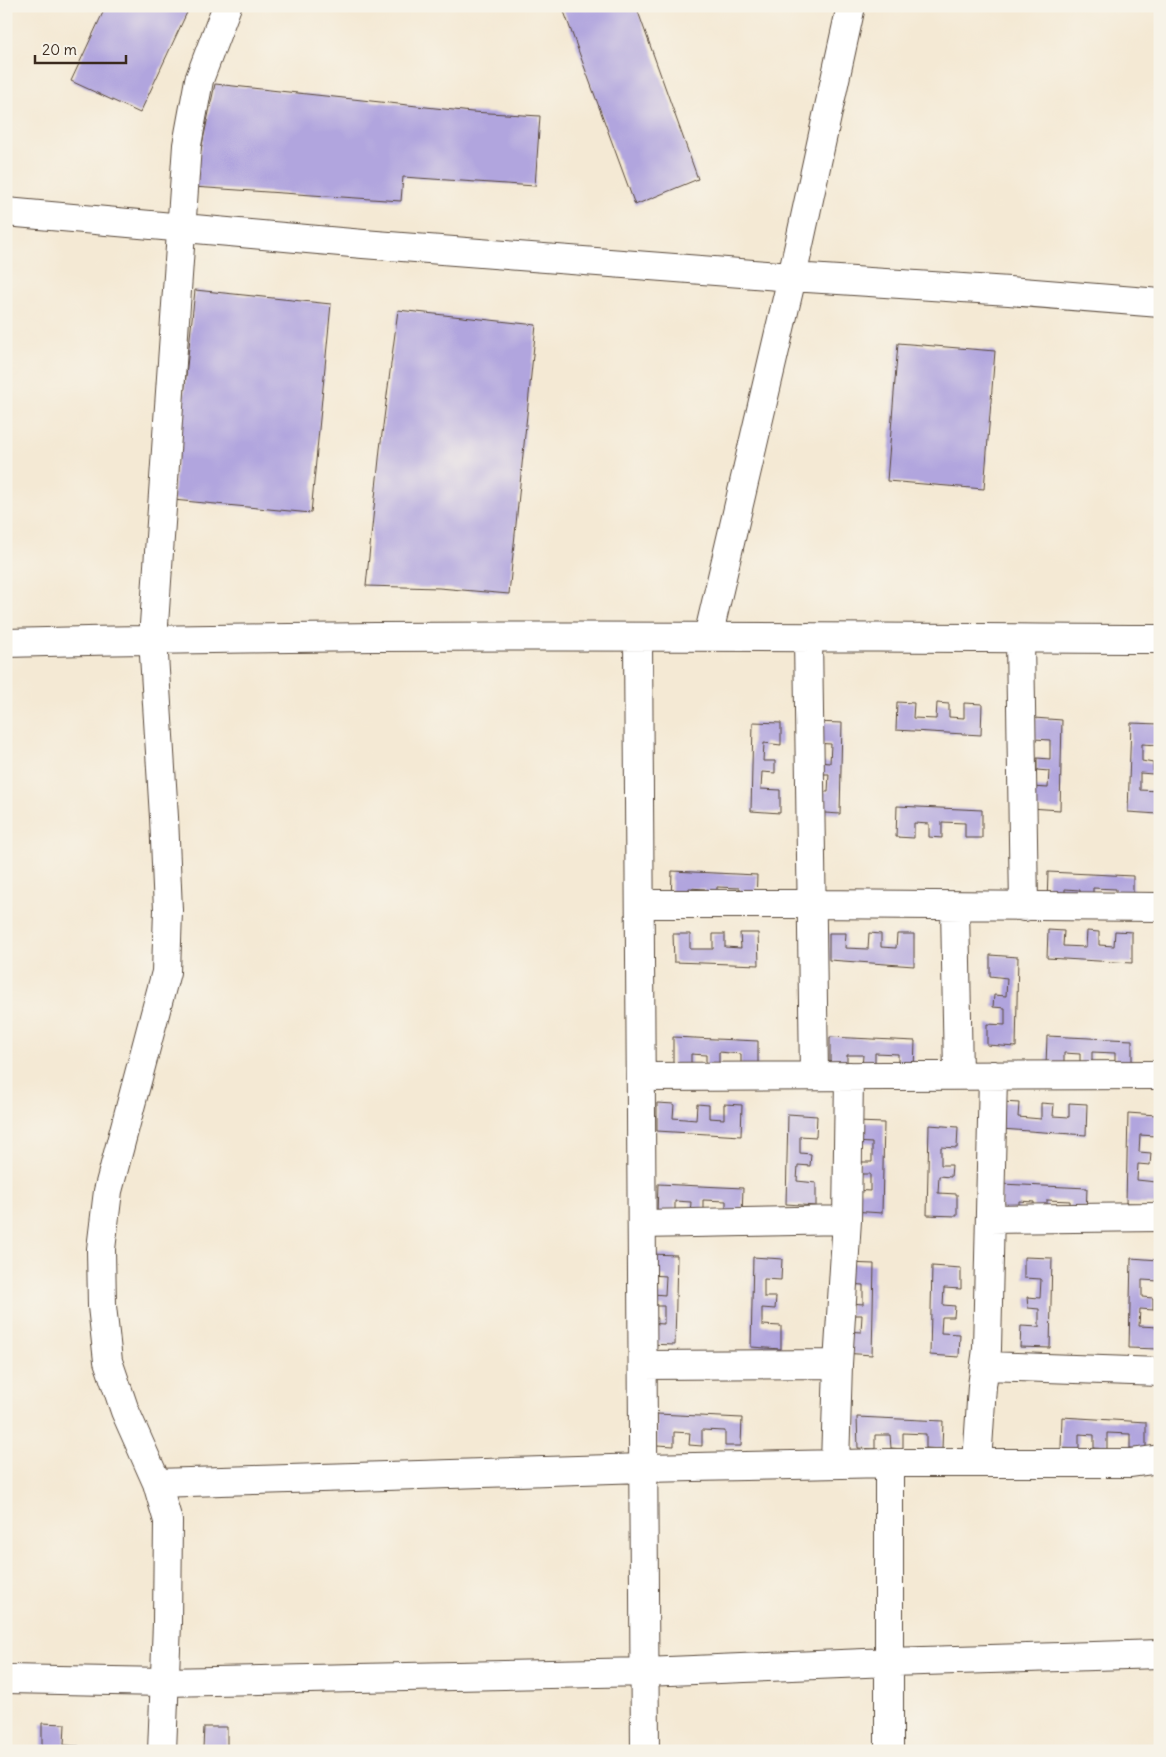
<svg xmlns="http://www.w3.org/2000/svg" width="1166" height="1757" font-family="Delius,sans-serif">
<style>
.building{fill:#b1a5de}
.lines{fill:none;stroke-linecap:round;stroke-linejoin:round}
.minor-casing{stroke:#574739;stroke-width:30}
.minor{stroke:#fff;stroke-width:28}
</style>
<rect width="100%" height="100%" fill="#f7f3e8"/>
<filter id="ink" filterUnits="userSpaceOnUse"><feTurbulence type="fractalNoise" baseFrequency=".02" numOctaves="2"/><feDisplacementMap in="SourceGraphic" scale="10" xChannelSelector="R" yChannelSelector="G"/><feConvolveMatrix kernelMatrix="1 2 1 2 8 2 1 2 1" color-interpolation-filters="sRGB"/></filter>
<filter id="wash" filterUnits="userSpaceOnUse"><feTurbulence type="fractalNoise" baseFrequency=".0096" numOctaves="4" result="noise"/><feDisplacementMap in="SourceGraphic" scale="20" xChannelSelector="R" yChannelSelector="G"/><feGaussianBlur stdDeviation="1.12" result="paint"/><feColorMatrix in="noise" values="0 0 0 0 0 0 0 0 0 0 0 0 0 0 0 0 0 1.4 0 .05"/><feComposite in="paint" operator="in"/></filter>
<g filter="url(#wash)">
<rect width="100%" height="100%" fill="#f4e9d4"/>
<g id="blocks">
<path class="building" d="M106,6H190L140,113L71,81Z
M562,6H636L698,179L635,205Z
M215,84L472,112L540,116L535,186L403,177L401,201L193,187Z
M195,290L331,304L311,513L173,500Z
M398,310L536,325L509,594L439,588L366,586L380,449Z
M898,343L995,351L984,489L887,481Z
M897,702L914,703L913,718L936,719L937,703L949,704V717L964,718V703L982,704L981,735L896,730Z
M1034,718L1062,720L1060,810L1030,808L1031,787L1048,788L1049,771L1037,770V758L1050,759V740L1034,739Z
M753,722L781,723V745L764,743L763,761H775V773L762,772L761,789L780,790V813L751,811Z
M814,722L842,723L840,814L810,812L811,791L828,792L829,774H817L818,762L830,763L831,744L814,743Z
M1131,723L1159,724V745L1142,744V761L1153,763V774L1140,773V790L1159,791L1158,814L1128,812Z
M897,806L982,810V838H965V823L942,822V838L929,837V824L914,823V838L896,837Z
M672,871L757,875L756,903L740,902V888L717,887V902H704L705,889L689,888V903L671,902Z
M1048,872L1133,876V904L1116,903V889L1093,888V904L1080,903V890L1065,889V904L1047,903Z
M1048,930L1064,931L1063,946L1086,947L1087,931L1099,932V945L1114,946L1115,931L1132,932V963L1047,958Z
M740,933H758L759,965L674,962L673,934H690V949H713V934H725V947L741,948Z
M829,933H846L845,948L868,949L869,933L881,934V947L896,948L897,934H914V966L829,960Z
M990,955L1018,957L1016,1047L987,1045V1024L1005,1025V1008L993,1007L994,995L1006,996L1007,978L990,976Z
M1047,1036L1132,1040V1068L1115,1067V1053L1092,1052V1068L1080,1067V1054L1064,1053V1068L1046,1067Z
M673,1037L758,1041V1069L741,1068V1054L719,1052V1068H706V1055L691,1054V1069L673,1068Z
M830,1037L915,1041L914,1069H898V1054L875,1053V1069L862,1068L863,1055H847V1069L830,1068Z
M1002,1102L1019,1103L1018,1117L1041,1119V1103L1054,1104L1053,1116L1069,1117V1103L1087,1104L1086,1135L1001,1129Z
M657,1103L674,1104L673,1118L696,1120L697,1104L709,1105V1118L724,1119V1104L742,1105L741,1136L657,1131Z
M1128,1113L1156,1115V1136L1140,1135L1139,1152L1151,1153L1150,1165L1138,1164L1137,1180L1156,1182L1155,1204L1126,1203Z
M788,1114L817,1116L816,1137L800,1136V1153L811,1154L810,1166L798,1165L797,1181L816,1183V1206L786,1204Z
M856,1122L884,1123L882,1213L852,1211L853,1190L870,1191V1174H859V1162H872V1143L855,1142Z
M929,1125L958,1127L957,1148L941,1147V1165H952L951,1177L939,1176L938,1193L957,1194V1216L927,1215Z
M658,1184L743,1188L742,1216L726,1215V1201L703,1200V1215H690L691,1202L675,1201V1216L657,1215Z
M1001,1184L1087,1188L1086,1216L1070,1215V1201L1047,1200V1216L1034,1215V1202L1019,1201V1216L1001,1215Z
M650,1254L677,1255L675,1345L646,1344V1323L664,1324V1306H653V1294L665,1295L666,1276L649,1275Z
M753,1257L782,1259L781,1280L764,1279V1297H776L775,1309L762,1308V1325L781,1326V1349L751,1347Z
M1024,1257L1052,1258L1050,1348L1020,1347L1021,1326L1039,1327V1309L1028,1308L1027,1297L1040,1298L1041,1279L1024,1278Z
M1131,1258L1159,1260V1281L1142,1280V1297L1153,1298V1310L1140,1309L1139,1326L1159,1327L1158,1349L1129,1348Z
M847,1263L874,1264L872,1355L843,1353V1331L861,1332L862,1315H850V1303L863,1304V1285L847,1284Z
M932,1266L961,1268V1289L944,1288L943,1305L955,1306L954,1317H942L941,1333L960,1334L959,1357L930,1355Z
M657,1414L742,1418L741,1446H725V1431L702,1430V1446L689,1445L690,1433L674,1432V1446L657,1445Z
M857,1417L943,1421L942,1449L926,1448V1434L903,1433V1449L891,1448L890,1435H875V1449L858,1448Z
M1062,1417L1146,1422V1449L1130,1448V1434L1107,1433V1449L1094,1448V1435L1079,1434V1449L1061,1448Z
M42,1723L65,1724L64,1745L79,1746V1751H49V1747H42Z
M204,1727H227V1750L190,1751V1748H203Z"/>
</g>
</g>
<g filter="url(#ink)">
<use href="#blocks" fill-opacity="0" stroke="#574739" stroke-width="1"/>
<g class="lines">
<defs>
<path id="minor" d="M6,212L363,244L792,277L1009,291L1160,303
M638,637L645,1751
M708,637L792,277L851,6
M808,637L814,1076
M1020,639L1024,907
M6,643C391,633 775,637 1160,639
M640,904H811L1160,907
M955,906L958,1075
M641,1077L1160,1075
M991,1219L1160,1217
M642,1224L847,1220
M643,1365L838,1364
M985,1366L1160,1372
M889,1463V1751
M977,1463L982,1386L987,1349L993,1075
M835,1464L838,1364L847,1220L849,1076
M157,1483L644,1468L889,1463H1131L1160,1459
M6,1679L165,1682L645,1672L889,1662L1160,1654
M162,1751L167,1623L168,1521L157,1483L125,1411L108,1361L102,1306L101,1249L108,1191L166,972L168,910L164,817L153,639L187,145L199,80L227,6"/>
</defs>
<use href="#minor" class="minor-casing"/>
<use href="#minor" class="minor"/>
</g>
</g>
<rect width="1166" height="1757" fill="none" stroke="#f7f3e8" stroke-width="25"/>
<path d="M35 55v8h91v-8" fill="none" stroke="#3b2a1e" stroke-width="2.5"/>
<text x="42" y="55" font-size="15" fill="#3b2a1e" stroke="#f7f3e8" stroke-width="4" paint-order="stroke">20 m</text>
</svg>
